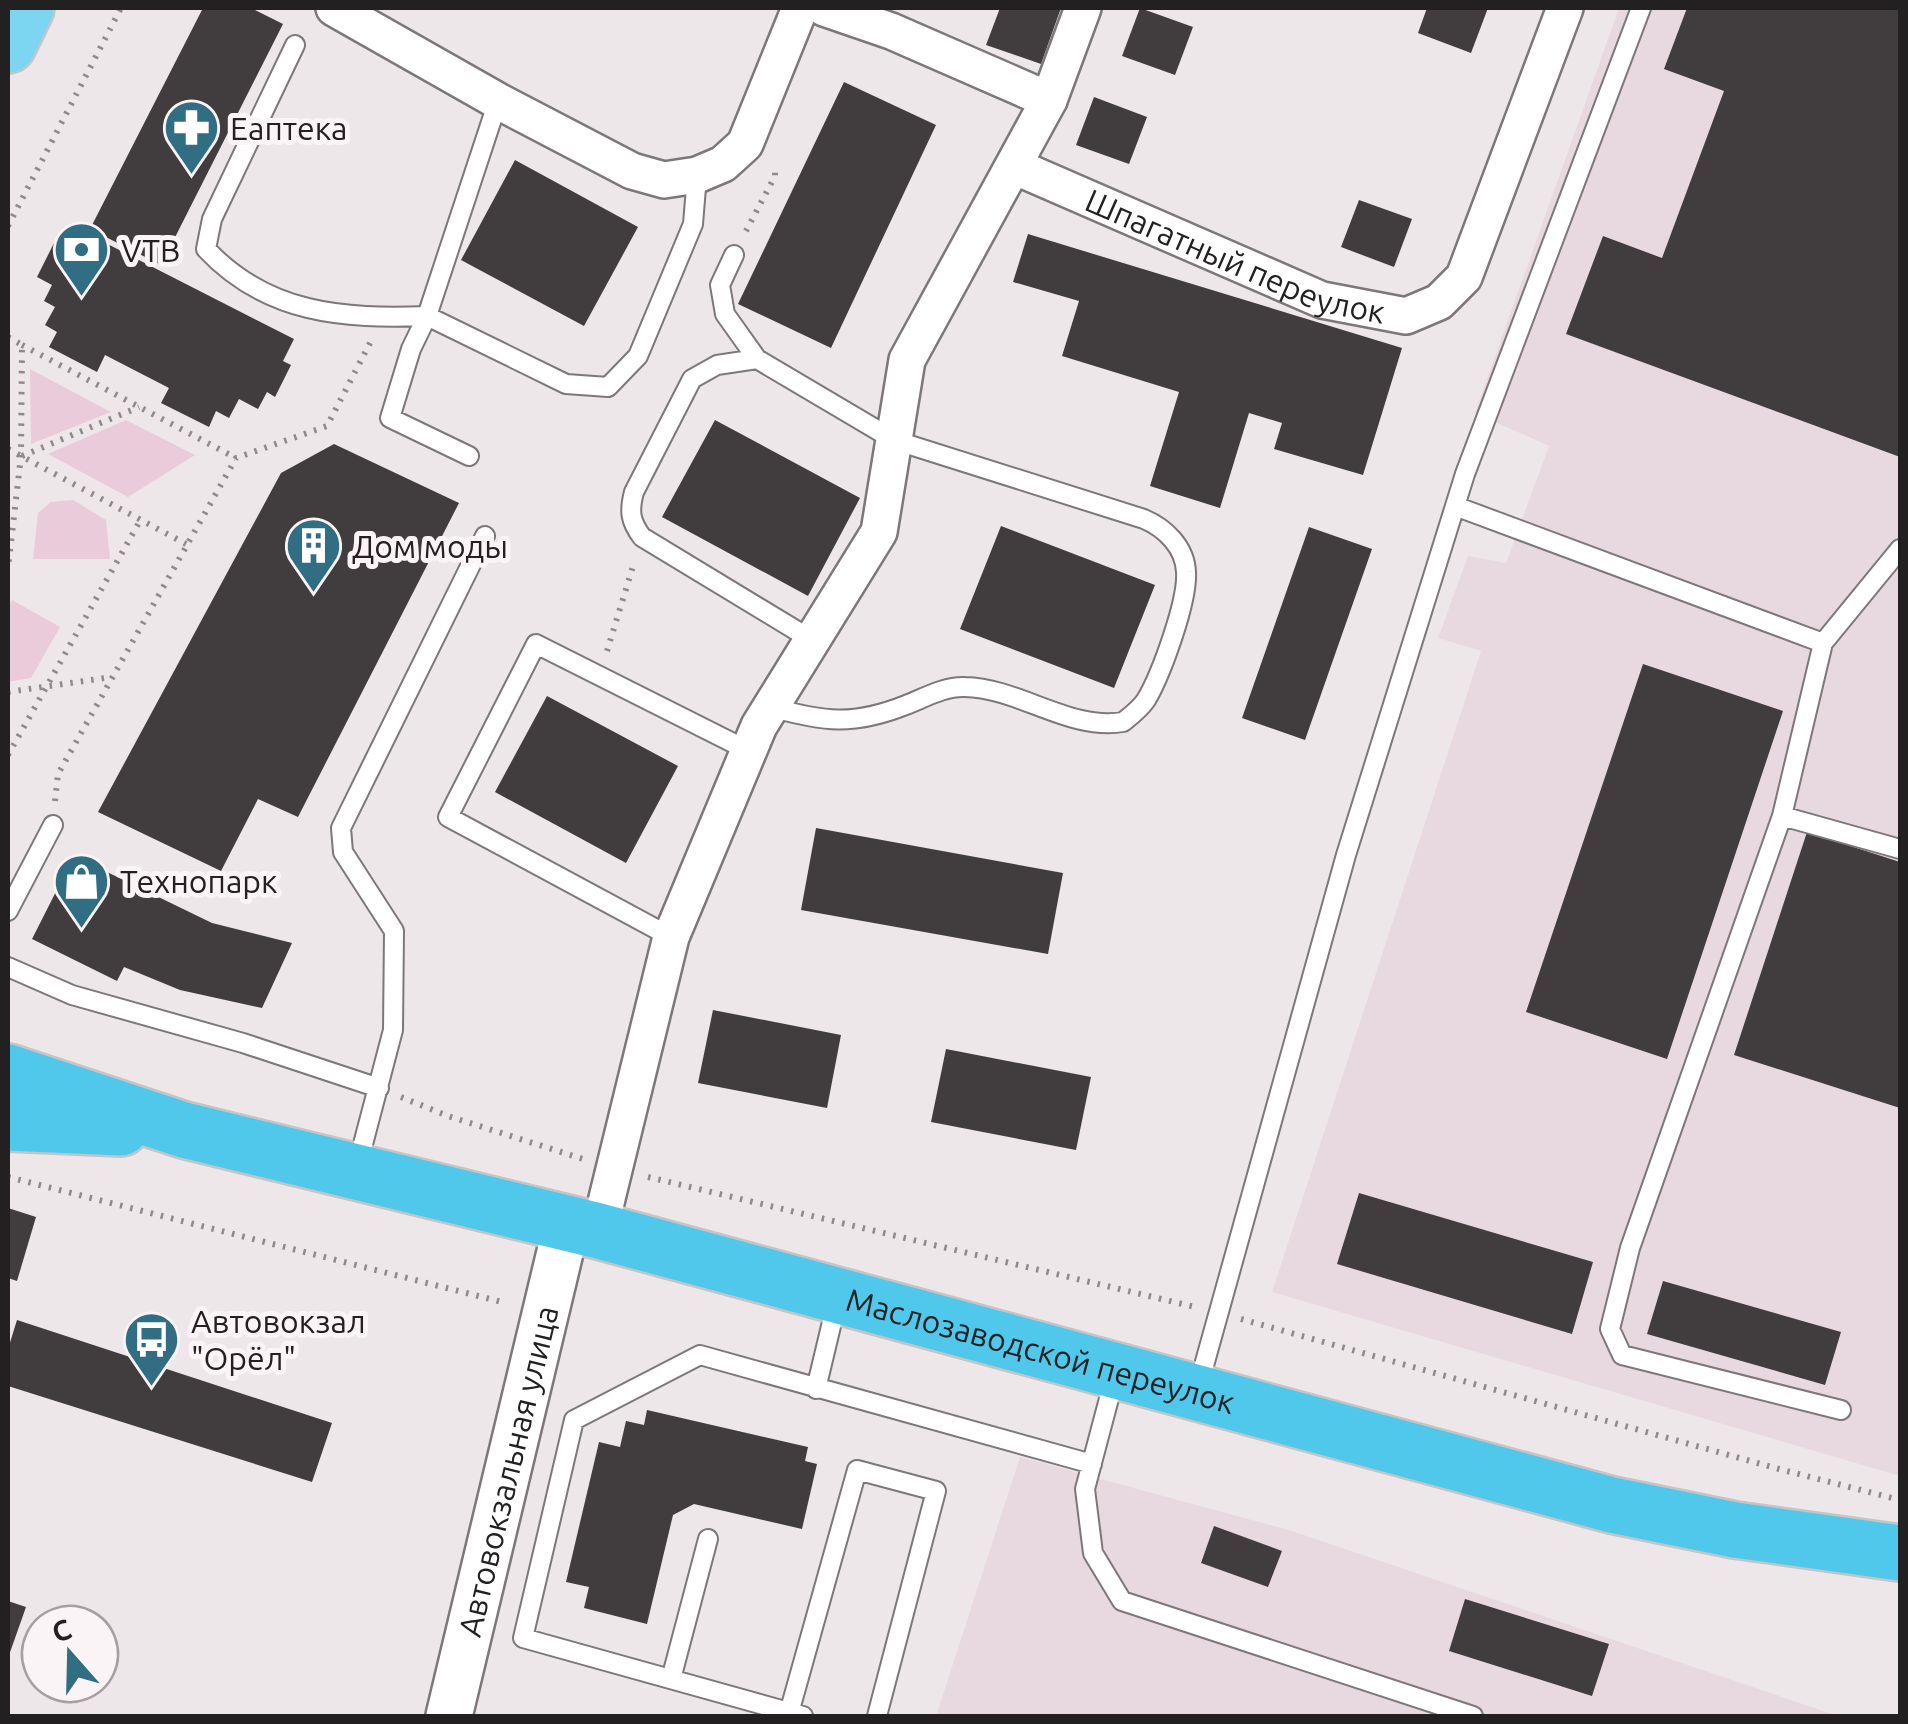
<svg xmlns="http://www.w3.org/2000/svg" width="1908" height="1724" font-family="Ubuntu,sans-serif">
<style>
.built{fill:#e8d9e0}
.green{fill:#eacbd9}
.building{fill:#413c3e}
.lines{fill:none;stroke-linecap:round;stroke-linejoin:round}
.service-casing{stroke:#7d777a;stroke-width:22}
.minor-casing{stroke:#7d777a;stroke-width:40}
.tertiary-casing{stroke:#7d777a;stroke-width:50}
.primary-casing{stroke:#c6c5c5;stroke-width:60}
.trunk-casing{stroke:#c6c5c5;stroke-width:60}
.path{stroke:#8e8a8c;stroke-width:6;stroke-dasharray:2.5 8;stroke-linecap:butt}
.service{stroke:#fff;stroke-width:18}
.minor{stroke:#fff;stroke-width:35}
.tertiary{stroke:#fff;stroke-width:45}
.primary{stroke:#7cd6f1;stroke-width:55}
.trunk{stroke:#50c8ec;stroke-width:55}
.labels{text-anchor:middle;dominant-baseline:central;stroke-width:10;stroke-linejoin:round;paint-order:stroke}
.poi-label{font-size:32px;fill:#222021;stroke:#fbf4f7;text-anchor:start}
.street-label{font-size:32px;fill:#222021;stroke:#fbf4f7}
</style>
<rect width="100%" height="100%" fill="#eee7ea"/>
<path class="built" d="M1619,8H1900V1476L1272,1292L1481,651L1438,638L1468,556L1506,563L1549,446L1475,413Z
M1020,1457L1289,1530L1838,1716H936Z"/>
<path class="green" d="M30,369L111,412L31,444Z
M126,420L195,455L128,497L48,454Z
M73,500L106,520L110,559H33L38,513L51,502Z
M12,600L60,627L31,678L8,682V608Z"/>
<path class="building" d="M203,8H251L283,24L161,265L90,229Z
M1000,8H1061L1041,64L986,45Z
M1140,8L1193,27L1175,75L1122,56Z
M1427,8H1488L1471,53L1418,33Z
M1687,8H1900V457L1566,334L1603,236L1662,258L1724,91L1664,69Z
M844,82L936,125L831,348L738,304Z
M1094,97L1147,117L1129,164L1076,145Z
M515,160L638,227L584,326L461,260Z
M1359,200L1412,219L1394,267L1341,247Z
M80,230L294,339L283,361L291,365L275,397L267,392L258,409L239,399L229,418L216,411L209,427L161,403L169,388L105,355L97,372L49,347L57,332L45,325L55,307L44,301L52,285L37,277L55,241L70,249Z
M1028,234L1402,348L1363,475L1274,449L1282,423L1249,413L1220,508L1150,486L1179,392L1062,356L1079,301L1013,282Z
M715,420L860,498L808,596L662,517Z
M334,444L459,503L298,817L258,799L221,871L98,812L281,473Z
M1001,526L1155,585L1114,688L960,629Z
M1309,527L1372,549L1305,740L1242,718Z
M1643,664L1783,711L1667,1059L1526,1012Z
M547,696L678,766L626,863L495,792Z
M816,828L1063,873L1048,954L801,910Z
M1807,832L1900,862V1108L1734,1055Z
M74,856L212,923L292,943L262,1008L180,990L124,967L117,981L32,939Z
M713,1010L841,1035L827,1108L698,1083Z
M946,1049L1091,1077L1076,1150L931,1122Z
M1359,1193L1593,1262L1572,1334L1337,1264Z
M8,1208L36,1217L17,1281L8,1278Z
M1663,1281L1841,1332L1825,1385L1647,1334Z
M17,1320L332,1423L312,1482L8,1386V1349Z
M647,1410L808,1447L805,1461L817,1464L802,1529L694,1504L673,1515L647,1624L584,1608L589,1587L566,1582L599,1442L620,1447L626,1421L644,1425Z
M1214,1526L1282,1551L1268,1587L1201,1563Z
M1465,1599L1609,1644L1592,1696L1449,1651Z
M8,1601L26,1607L8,1658Z"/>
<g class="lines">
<defs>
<path id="service" d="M295,45L212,219L206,249C267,314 343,319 427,316L411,349L390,418L469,456
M498,101L427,316L566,384L608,387L638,356L693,224L697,175
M734,255L720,285L725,314L757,359
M1455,506L1823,643L1782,816L1630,1248L1610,1329L1622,1355L1841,1410
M1823,643L1900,549
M770,707C824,722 853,726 906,705C924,698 945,686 965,687C1019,688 1069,731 1123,722C1132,715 1140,709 1146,700C1161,675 1188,601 1186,572C1185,547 1165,528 1144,519L894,440L757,359L717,365L692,379L634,492C629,511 630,521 642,537L812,640
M1782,816L1900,849
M8,911L53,825
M671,937L448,817L536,644L747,750
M8,967L72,995L243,1043L379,1088
M357,1167L393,1030L394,931L343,852L341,828L485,536
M1115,1376L1085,1489L1093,1553L1122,1601L1473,1716
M1198,1387L1346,855L1465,474L1641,8
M816,1389L837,1301
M671,1679L708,1539
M789,1713L857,1470L936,1491L877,1716
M803,1716L523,1638L574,1420L700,1355L1092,1464"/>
<g id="minor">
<path d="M334,8L498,101L632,171L664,180L697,175L723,164L745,144L800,8"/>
<path d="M824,8L891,31L1049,100"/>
<path id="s1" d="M1014,166L1322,300L1406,316L1439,302L1464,277L1565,8"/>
<path d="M599,1231L671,937L759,726L879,532L907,360L1049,100L1083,8"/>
</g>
<g id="tertiary">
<path id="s2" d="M449,1716L567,1223"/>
</g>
<path id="primary" d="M8,45L26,8"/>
<g id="trunk">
<path id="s3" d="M8,1072L184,1130L599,1231L1612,1505L1735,1530L1900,1553"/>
<path d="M8,1123L121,1128"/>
</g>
</defs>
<use href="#service" class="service-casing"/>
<use href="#minor" class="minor-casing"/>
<use href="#tertiary" class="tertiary-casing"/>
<use href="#primary" class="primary-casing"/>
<use href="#trunk" class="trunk-casing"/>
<path class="path" d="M8,226L121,8
M746,231L775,176V166
M8,337L22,345L21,456L8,568
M22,345L236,458
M8,449L186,544
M22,456L139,407
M607,651L634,563
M8,692L112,677
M8,755L141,519
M55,801L58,774L236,458L327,426L371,341
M401,1097L448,1116L583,1159
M8,1177L502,1302V1307
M648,1177L1195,1307
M1241,1319L1779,1469L1900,1500"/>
<use href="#service" class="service"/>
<use href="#minor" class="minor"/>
<use href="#tertiary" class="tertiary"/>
<use href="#primary" class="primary"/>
<use href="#trunk" class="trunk"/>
</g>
<defs>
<symbol id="pharmacy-pin" viewBox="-11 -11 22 30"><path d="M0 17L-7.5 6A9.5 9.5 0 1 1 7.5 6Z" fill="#316e84" stroke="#fbf4f7"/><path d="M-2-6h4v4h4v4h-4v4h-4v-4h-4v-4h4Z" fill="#fff"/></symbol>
<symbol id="bank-pin" viewBox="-11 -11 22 30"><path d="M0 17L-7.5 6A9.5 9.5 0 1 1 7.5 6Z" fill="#316e84" stroke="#fbf4f7"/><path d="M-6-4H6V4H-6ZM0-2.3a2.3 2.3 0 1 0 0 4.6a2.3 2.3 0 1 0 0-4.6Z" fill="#fff"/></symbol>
<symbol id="building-pin" viewBox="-11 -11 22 30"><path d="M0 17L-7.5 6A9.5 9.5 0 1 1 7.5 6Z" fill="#316e84" stroke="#fbf4f7"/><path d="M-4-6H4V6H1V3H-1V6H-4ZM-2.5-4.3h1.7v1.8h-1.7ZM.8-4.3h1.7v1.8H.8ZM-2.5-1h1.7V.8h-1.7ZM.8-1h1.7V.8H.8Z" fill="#fff"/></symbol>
<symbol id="shop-pin" viewBox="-11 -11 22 30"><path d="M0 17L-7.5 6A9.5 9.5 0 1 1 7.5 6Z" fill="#316e84" stroke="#fbf4f7"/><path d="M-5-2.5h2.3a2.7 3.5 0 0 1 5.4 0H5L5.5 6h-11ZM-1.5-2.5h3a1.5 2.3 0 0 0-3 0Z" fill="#fff"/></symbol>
<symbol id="bus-pin" viewBox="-11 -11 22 30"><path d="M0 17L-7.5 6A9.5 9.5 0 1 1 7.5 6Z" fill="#316e84" stroke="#fbf4f7"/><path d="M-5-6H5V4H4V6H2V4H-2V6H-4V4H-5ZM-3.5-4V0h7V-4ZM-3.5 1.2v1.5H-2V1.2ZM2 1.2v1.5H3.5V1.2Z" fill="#fff"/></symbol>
</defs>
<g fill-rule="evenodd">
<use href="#pharmacy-pin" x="160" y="96" width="63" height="86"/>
<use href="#bank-pin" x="50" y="218" width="63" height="86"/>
<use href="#building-pin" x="282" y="514" width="63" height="86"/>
<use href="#shop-pin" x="50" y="850" width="63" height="86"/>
<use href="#bus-pin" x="120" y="1308" width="63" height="86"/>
</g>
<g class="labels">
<g class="poi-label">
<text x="230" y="128">Еаптека</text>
<text x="121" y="250">VTB</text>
<text x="352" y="546">Дом моды</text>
<text x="120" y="881">Технопарк</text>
<text x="191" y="1321">Автовокзал<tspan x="191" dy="37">"Орёл"</tspan></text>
</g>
<g class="street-label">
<text stroke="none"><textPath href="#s1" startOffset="240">Шпагатный переулок</textPath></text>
<text stroke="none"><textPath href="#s3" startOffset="1070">Маслозаводской переулок</textPath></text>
<text stroke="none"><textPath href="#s2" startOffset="252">Автовокзальная улица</textPath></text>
</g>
</g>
<rect width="1908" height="1724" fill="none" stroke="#222021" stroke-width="20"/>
<g transform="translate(70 1654) rotate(340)"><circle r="48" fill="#fbf4f7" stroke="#a49fa1" stroke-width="2.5"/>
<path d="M0-8L18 38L0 25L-18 38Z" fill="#316e84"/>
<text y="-15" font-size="28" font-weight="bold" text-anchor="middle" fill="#222021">С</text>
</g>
</svg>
